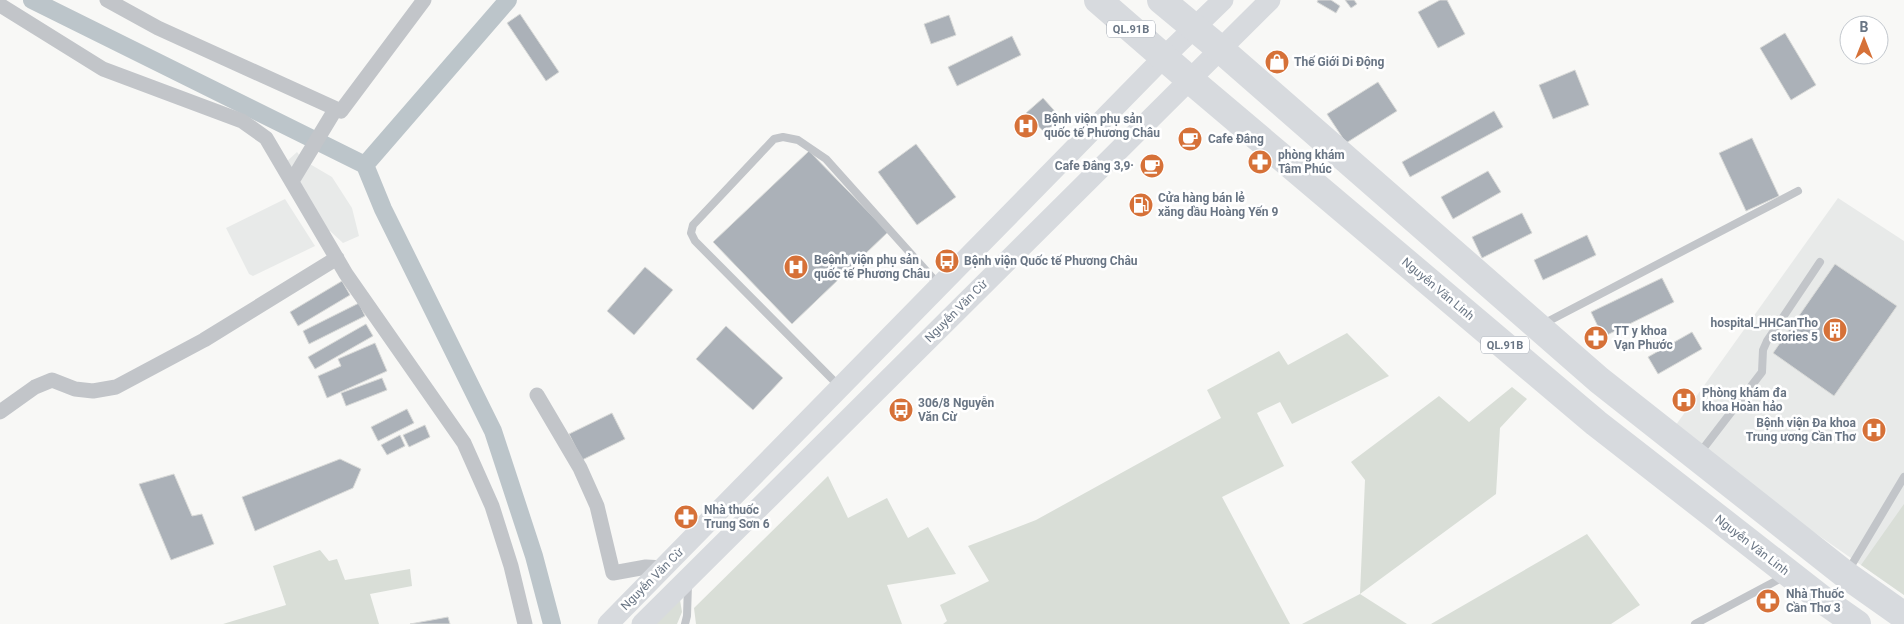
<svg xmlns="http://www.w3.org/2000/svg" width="1904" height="624" font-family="Roboto,sans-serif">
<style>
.built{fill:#e8eae9}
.green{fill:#d9ded7}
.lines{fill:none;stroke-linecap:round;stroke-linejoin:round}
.canal{stroke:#bcc5ca;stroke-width:18}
.building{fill:#abb1b8;stroke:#d9dad8}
.lane{stroke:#c2c5c9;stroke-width:8}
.street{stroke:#c2c5c9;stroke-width:15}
.secondary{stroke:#d7dade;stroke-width:21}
.highway{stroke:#d7dade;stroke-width:28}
.labels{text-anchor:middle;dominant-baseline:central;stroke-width:5;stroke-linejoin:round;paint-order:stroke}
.shield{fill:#fff;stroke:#969ea9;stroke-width:1}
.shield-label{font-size:11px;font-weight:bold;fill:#697584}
.poi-label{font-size:12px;font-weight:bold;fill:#697584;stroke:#fff;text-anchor:start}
.street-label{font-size:12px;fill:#697584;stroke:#fff}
</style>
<rect width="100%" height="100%" fill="#f8f8f6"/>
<path class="built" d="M297,152L303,160L332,177L352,208L359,236L343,243L330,231L325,233L284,164Z
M1838,198L1904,241V595L1785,512L1673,429Z
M285,199L315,246L253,276L249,274L226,228Z"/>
<path class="green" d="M1347,333L1389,376L1292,424L1280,402L1257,413L1284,466L1222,497L1290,624H943L947,621L940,605L989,581L968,546L1036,520L1221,418L1207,390L1279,351L1288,365Z
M1512,387L1527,399L1500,428L1496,494L1360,594L1407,624H1302L1360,594L1365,480L1351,462L1439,396L1469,422Z
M828,476L848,518L887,498L908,538L928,527L956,574L887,585L902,624H696L694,608Z
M1904,504V595L1861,565Z
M1587,534L1640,605L1611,624H1431Z
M320,550L329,561L337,559L345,580L410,569L412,586L370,594L379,624H223L286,605L273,566Z
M680,600L682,612L677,624H656Z"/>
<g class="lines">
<path class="canal" d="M32,0L365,165L383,209L493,431L534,556L552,624
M365,165L508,0"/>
</g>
<path class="building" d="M1318,0H1331L1340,6L1336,13L1317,2Z
M1345,0H1354L1357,4L1351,8Z
M1440,0H1447L1465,34L1438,48L1418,12Z
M520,14L559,72L546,81L507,23Z
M949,15L956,35L931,44L924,24Z
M1785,33L1816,85L1791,100L1760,48Z
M1012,36L1021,55L957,86L948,67Z
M1575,70L1589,105L1553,119L1539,85Z
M1378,82L1397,111L1346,143L1327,114Z
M1043,98L1061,118L1045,133L1026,113Z
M1494,111L1503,127L1410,177L1402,162Z
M1752,138L1779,196L1746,211L1719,153Z
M916,144L956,197L917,225L878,172Z
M809,151L888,232L792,324L713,242Z
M1488,171L1501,192L1453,219L1441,197Z
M1522,213L1532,233L1482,258L1472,237Z
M1587,235L1596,255L1543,280L1534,260Z
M1835,264L1897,306L1834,396L1773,353Z
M645,267L673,290L634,335L607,311Z
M1662,278L1674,302L1603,337L1591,312Z
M342,281L350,295L298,326L290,312Z
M359,303L365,316L309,344L303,331Z
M366,324L373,336L315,369L308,357Z
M726,326L783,378L753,410L696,359Z
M1692,332L1702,349L1658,374L1648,357Z
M375,343L387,371L327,398L318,376L341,366L338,359Z
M382,378L387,390L346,406L341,393Z
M407,409L414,423L378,441L371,427Z
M612,413L625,439L582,460L569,434Z
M425,425L430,437L409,447L403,435Z
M400,435L405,446L387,455L381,445Z
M340,459L361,469L353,488L255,531L242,497Z
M174,474L192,516L202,514L214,544L171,560L139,484Z
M448,617L450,624H410Z"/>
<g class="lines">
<path class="lane" d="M1543,324L1798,191
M839,386L695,241L691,233L693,225L774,139L783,137L798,140L826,159L938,284
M1699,454L1762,372L1763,350L1767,341L1820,262
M1848,571L1904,477
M685,624L687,616L688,584
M1695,624L1785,576"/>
<path class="street" d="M107,0L158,28L341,111L424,0
M0,5L103,69L242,121L266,138L346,274L464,443L492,506L511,566L525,624
M292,181L335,110
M537,395L580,468L597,506L613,573L646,567L664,568
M0,412L35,387L52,380L75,389L93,391L116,387L204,340L337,258"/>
<path class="secondary" d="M608,624L1164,57L1223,0
M642,624L1270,0"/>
<path class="highway" d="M1098,0L1189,79L1596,423L1827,603L1857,624
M1161,0L1220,49L1599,380L1846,575L1904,616"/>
</g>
<defs>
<symbol id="shop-disc" viewBox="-11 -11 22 22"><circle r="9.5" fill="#d67138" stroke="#fff"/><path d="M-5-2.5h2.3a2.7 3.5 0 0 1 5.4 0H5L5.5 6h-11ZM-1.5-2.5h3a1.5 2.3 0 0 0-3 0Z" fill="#fff"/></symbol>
<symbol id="hospital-disc" viewBox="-11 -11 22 22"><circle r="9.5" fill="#d67138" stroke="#fff"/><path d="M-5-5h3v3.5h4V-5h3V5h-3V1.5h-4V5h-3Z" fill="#fff"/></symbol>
<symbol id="cafe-disc" viewBox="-11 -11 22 22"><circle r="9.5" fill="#d67138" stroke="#fff"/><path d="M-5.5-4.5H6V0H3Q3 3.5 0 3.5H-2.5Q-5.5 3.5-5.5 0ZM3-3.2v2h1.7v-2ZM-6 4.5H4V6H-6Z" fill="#fff"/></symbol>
<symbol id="pharmacy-disc" viewBox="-11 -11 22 22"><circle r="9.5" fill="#d67138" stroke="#fff"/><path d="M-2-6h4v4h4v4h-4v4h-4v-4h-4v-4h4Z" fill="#fff"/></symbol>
<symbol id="fuel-disc" viewBox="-11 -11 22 22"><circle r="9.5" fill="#d67138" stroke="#fff"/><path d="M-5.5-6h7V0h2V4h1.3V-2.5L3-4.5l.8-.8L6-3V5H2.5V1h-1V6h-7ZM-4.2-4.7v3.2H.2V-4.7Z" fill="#fff"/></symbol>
<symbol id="bus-disc" viewBox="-11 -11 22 22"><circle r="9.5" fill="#d67138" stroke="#fff"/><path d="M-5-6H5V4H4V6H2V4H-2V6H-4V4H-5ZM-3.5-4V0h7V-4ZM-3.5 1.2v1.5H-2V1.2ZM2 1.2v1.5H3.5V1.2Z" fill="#fff"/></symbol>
<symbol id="building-disc" viewBox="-11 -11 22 22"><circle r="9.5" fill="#d67138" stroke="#fff"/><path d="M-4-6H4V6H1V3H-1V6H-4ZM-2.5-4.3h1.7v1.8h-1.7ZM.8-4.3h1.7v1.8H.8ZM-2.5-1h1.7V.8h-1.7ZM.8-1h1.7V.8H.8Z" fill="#fff"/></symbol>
</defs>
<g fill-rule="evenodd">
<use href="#shop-disc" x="1263" y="48" width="28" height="28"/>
<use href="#hospital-disc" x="1012" y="112" width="28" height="28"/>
<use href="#cafe-disc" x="1176" y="125" width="28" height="28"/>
<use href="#pharmacy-disc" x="1246" y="148" width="28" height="28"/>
<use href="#cafe-disc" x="1138" y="152" width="28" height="28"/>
<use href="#fuel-disc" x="1127" y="191" width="28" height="28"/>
<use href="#bus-disc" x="933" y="247" width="28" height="28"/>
<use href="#hospital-disc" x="782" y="253" width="28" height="28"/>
<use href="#building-disc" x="1821" y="316" width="28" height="28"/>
<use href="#pharmacy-disc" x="1582" y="324" width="28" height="28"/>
<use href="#hospital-disc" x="1670" y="386" width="28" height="28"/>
<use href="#bus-disc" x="887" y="396" width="28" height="28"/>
<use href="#hospital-disc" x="1860" y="416" width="28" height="28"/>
<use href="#pharmacy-disc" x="672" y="503" width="28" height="28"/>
<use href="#pharmacy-disc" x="1754" y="587" width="28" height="28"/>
</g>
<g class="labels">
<g class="shield">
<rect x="1107" y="20.5" width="48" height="17" rx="4"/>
<rect x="1481" y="336.5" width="48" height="17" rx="4"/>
</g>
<g class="shield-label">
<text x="1131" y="29">QL.91B</text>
<text x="1505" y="345">QL.91B</text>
</g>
<g class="poi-label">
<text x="1294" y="62">Thế Giới Di Động</text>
<text x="1044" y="119">Bệnh viện phụ sản<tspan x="1044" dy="14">quốc tế Phương Châu</tspan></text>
<text x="1208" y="139">Cafe Đắng</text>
<text x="1278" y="155">phòng khám<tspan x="1278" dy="14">Tâm Phúc</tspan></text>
<text x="1134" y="166" text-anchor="end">Cafe Đắng 3,9·</text>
<text x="1158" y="198">Cửa hàng bán lẻ<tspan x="1158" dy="14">xăng dầu Hoàng Yến 9</tspan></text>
<text x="814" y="260">Beệnh viện phụ sản<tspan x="814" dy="14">quốc tế Phương Châu</tspan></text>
<text x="964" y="261">Bệnh viện Quốc tế Phương Châu</text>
<text x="1818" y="323" text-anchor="end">hospital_HHCanTho<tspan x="1818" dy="14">stories 5</tspan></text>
<text x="1614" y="331">TT y khoa<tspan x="1614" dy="14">Vạn Phước</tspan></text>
<text x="1702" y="393">Phòng khám đa<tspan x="1702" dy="14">khoa Hoàn hảo</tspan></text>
<text x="918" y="403">306/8 Nguyễn<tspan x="918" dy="14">Văn Cừ</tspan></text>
<text x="1856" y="423" text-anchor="end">Bệnh viện Đa khoa<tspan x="1856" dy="14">Trung ương Cần Thơ</tspan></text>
<text x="704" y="510">Nhà thuốc<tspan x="704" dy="14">Trung Sơn 6</tspan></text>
<text x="1786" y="594">Nhà Thuốc<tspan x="1786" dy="14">Cần Thơ 3</tspan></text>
</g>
<g class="street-label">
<text transform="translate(1438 289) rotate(40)">Nguyễn Văn Linh</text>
<text transform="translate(956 311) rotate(-45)">Nguyễn Văn Cừ</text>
<text transform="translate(1752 545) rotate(38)">Nguyễn Văn Linh</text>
<text transform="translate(652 579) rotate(-45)">Nguyễn Văn Cừ</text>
</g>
</g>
<g transform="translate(1864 40)"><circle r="24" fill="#ffffff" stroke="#c3c8ce"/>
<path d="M0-4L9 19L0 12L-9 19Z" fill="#d67138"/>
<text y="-8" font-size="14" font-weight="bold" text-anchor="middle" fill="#697584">B</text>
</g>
</svg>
